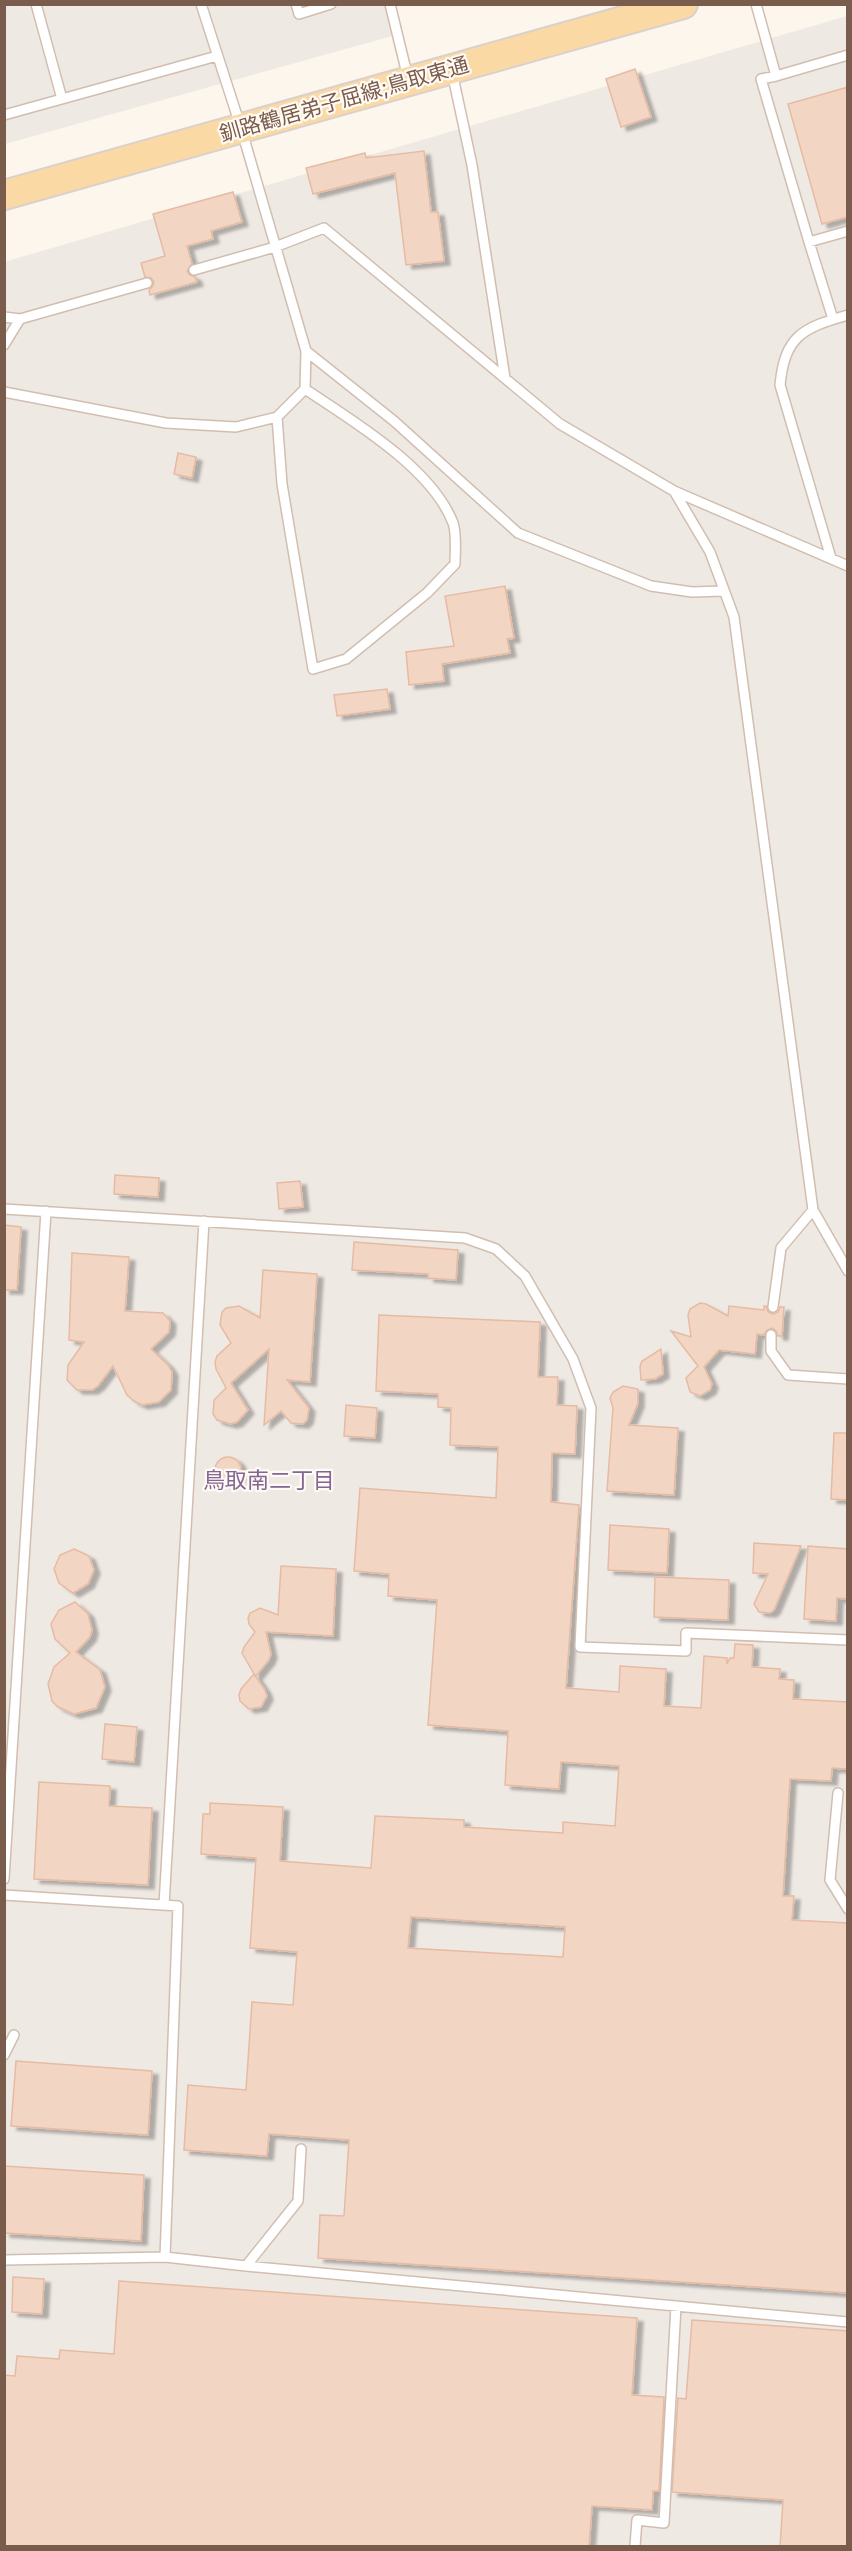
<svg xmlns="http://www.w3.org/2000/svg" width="852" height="2551" font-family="Inter,'Noto Sans JP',sans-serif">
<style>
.industrial{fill:#efe9e4}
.building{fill:#f3d5c3;stroke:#e6bba3;stroke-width:1.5;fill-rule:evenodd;filter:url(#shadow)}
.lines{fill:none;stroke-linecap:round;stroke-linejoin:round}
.service-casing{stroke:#d1beb0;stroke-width:12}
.primary-casing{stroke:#dad1cd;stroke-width:32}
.service{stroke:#fff;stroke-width:9}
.primary{stroke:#fbd9a5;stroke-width:28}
.labels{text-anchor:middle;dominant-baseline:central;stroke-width:4.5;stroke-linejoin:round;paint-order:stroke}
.street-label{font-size:21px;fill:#7a5c4d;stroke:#fffaf3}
.neighbourhood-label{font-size:22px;fill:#846695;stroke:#fffaf3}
</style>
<defs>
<filter id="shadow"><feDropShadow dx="6" dy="4" stdDeviation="1.5" flood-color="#0004"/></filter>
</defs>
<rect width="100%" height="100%" fill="#fdf6ec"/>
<path class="industrial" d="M5,5H395L403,33L5,144Z
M847,16V2546H5L4,262Z"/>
<path class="building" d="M635,69L651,117L621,127L606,79Z
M848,87V217L822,224L788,104Z
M424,151L431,212H438L444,261L406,265L395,173L313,194L306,168L365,153L366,158Z
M233,192L242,222L211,231L213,239L187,246L192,264L187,271L190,275L195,277L197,282L150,295L149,290L152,287L154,282L151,278L145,277L141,263L165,256L153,214Z
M178,453L196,457L192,478L174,474Z
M505,586L514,638L507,639L510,653L442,664L444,681L409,685L406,652L454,646L445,596Z
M387,689L390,709L337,716L334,695Z
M115,1175L159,1178L158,1197L114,1194Z
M300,1181L303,1207L279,1209L277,1183Z
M4,1225L21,1227L17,1290H4Z
M354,1242L458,1250L456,1280L428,1278V1274L352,1270Z
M72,1253L129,1257L125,1311L163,1313L170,1321L169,1332L151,1349L168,1365L172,1372L171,1390L159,1402L142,1405L134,1401L127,1395L113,1366L98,1386L92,1390H77L67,1380L68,1365L84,1342L69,1340Z
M263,1270L317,1274L310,1382L287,1380L309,1408L307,1420L303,1424L291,1423L281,1411L264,1425L269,1349L231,1383L248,1410L237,1422L231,1424L217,1420L213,1414L214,1400L226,1388L216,1369L215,1362L217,1356L231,1343L220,1325L222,1312L226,1308L239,1306L260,1318Z
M700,1303L706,1304L728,1316L729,1306L764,1310V1306H766L768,1312L773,1314L778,1312L780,1307H784L782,1336H778L776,1331L772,1328L767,1330L764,1335L757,1334L755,1354L719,1350L704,1367L712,1384L710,1390L700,1396L690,1392L686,1378L698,1366L671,1331L691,1337L688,1315L690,1309Z
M379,1315L540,1322L538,1377H558L557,1405L577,1406L575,1454L552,1453L551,1502L579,1505L566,1688L619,1692L620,1666L666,1669L664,1706L701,1708L704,1656L727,1658V1664L730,1658H734L735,1644L753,1645L752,1667L780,1669L779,1679L794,1680L793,1699L848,1702V1769L832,1768L831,1781L790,1779L783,1896H794L792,1920L848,1923V2293L318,2258L320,2215L344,2216L349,2140L269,2134L267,2156L184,2150L188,2085L246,2090L252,2002L293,2005L297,1952L250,1948L256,1858L201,1854L203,1814H210V1803L283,1807L280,1861L371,1868L375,1816L464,1820V1827L563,1833V1822L615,1826L619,1766L561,1762L559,1789L505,1785L508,1731L428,1725L437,1600L388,1596L389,1574L354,1571L360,1488L496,1498L498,1447L450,1445L451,1408L438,1407V1394L376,1391ZM411,1917L565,1927L563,1957L408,1948Z
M661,1349L663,1374L655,1379L641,1380L640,1366L642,1361Z
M623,1386L638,1389V1403L629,1425L678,1428L674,1495L607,1491L613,1408L610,1398L613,1392Z
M346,1405L377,1408L375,1438L344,1436Z
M834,1433H848V1500L831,1499Z
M215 1470a13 13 0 1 1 26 0a13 13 0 1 1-26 0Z
M610,1525L669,1529L667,1573L608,1570Z
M754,1543L801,1546L774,1610L770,1613L759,1612L754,1604L768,1574L753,1573Z
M808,1546L848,1549V1599L837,1598L836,1621L804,1619Z
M74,1549L89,1556L94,1570L88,1584L73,1593L59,1583L54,1569L60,1555Z
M281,1566L336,1569L333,1636L266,1632L271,1654L269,1660L256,1676L254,1674L265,1690L267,1696L261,1707L249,1709L240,1701L239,1695L241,1689L254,1674L242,1653L244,1647L255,1632L249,1624L248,1618L250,1613L260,1608L278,1615Z
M655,1577L729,1580L728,1620L654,1617Z
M75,1602L88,1614L92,1630L90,1637L76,1652L100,1670L105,1687L96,1708L74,1714L58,1707L52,1701L48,1684L54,1667L70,1653L55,1639L51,1624L59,1610Z
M105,1724L137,1727L134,1762L102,1759Z
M39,1782L110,1786L109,1806L152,1808L148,1885L34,1879Z
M16,2061L152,2071L148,2135L11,2126Z
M4,2166L144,2175L141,2241L4,2233Z
M13,2277L44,2279L42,2314L12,2312Z
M119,2281L637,2318L632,2395L664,2397L659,2491H653L652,2510L592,2506L589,2547H4V2375L15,2376L17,2356L59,2359L60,2350L114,2354Z
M692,2320L848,2331V2547H780L783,2500L672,2492L678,2398L686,2399Z"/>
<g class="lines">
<defs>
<path id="service" d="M36,4L62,99
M296,4L299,14L331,4
M390,4L408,78
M756,4L776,76L848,55
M452,72L472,165L505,378
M776,76L761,79L809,242L848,231
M4,115L217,56
M809,242L833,319
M194,270L275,247L324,228L560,424L674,491L848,566
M4,317L20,319L147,283
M4,345L20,319
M306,351L394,421L518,533L651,586L692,592L724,591
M4,392L166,423L236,427L277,417L305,389L306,351L241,128L201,4
M277,417L282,484L313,669L346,659L427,593L455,564C455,552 457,534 453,523C432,468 353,421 305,389
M674,491L710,552L734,617L813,1210L848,1271
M831,558L780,385C785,336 802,328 848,315
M4,1209L465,1238L496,1249L525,1276L573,1359L591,1408L580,1647L686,1651V1633L848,1640
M773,1307L781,1248L813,1210
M771,1335V1351L788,1375L848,1379
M838,1793L830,1880L848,1909
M4,1879L46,1211
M4,1895L178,1906L165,2257
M164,1905L204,1221
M4,2055L14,2035
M4,2260L165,2257L246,2266L298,2201L301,2149
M246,2266L848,2322
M635,2546L637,2520L664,2523L676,2306"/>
<path id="primary" d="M4,195L683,4"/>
</defs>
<use href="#service" class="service-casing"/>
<use href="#primary" class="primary-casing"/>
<use href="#service" class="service"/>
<use href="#primary" class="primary"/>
</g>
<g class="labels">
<g class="street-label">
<text transform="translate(344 99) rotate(-16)">釧路鶴居弟子屈線;鳥取東通</text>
</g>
<g class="neighbourhood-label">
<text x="269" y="1480">鳥取南二丁目</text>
</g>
</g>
<rect width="852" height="2551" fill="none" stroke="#7a5c4d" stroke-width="12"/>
</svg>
